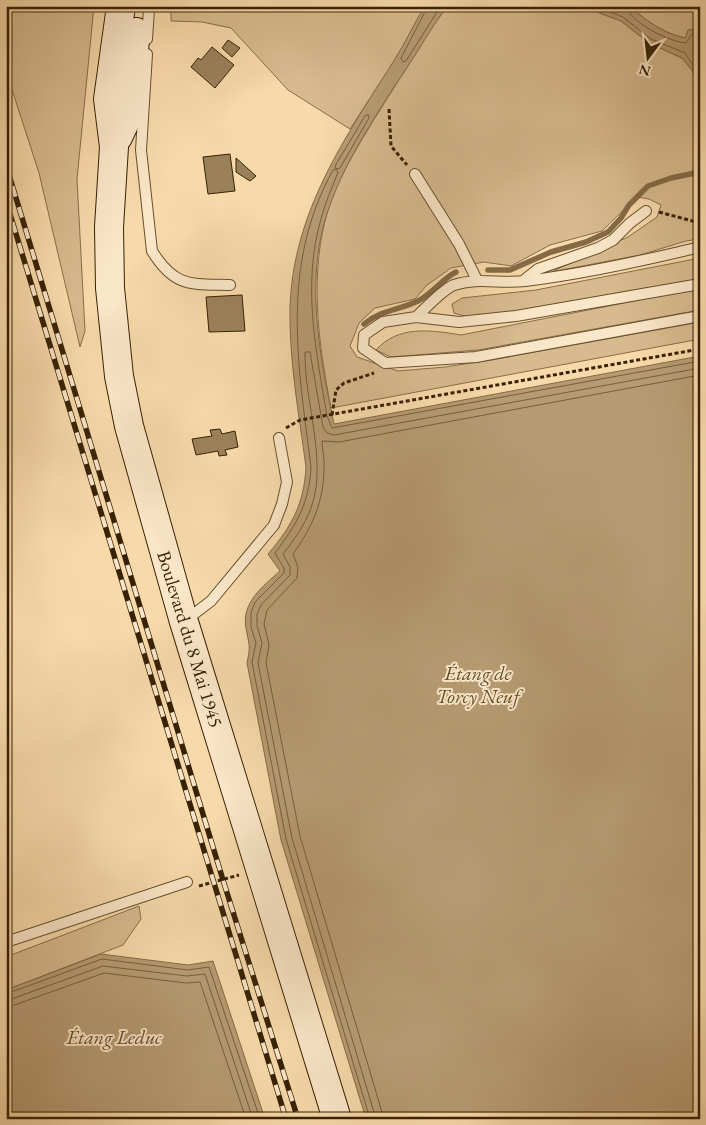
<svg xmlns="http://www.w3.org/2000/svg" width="706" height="1125" font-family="'EB Garamond',serif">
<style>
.green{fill:#d7ba8e;stroke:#886e49}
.water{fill:#b69b72;stroke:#846b46}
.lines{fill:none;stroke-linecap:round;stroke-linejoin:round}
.shore{stroke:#775e3b;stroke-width:1}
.stream{stroke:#846b46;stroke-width:5.5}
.building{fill:#9b815a;stroke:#382204}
.service-casing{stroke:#68502e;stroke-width:12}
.secondary-casing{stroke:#382204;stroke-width:30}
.path{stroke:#382204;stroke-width:3;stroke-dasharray:4 2.5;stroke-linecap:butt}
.service{stroke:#fae6c8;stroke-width:10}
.secondary{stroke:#fae6c8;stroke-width:28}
.rail-casing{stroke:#382204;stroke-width:5.5}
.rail{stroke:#fae6c8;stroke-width:4;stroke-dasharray:11;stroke-linecap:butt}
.labels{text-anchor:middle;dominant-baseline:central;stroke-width:4;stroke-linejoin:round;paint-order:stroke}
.street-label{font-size:19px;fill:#382204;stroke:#fae6c8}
.water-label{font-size:20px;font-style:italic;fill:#644c2a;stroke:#fae6c8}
</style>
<rect width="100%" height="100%" fill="#f7d9aa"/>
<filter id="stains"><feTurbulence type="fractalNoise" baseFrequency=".004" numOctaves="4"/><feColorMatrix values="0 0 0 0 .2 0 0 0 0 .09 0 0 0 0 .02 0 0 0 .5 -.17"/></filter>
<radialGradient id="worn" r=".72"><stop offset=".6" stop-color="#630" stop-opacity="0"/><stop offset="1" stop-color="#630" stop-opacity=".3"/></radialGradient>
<path class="green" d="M6,6H94L77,179L85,331L80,347L39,173L6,71Z
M171,6H425L397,57L350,129L288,90L231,28L202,22L171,21Z
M458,6H581L621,21L649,43L682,58L692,70L700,88V239L686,241L640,255L551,272L628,237L657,217L661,205L649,199L637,197L602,231L550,245L511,266L484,262L451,268L427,285L415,299L375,308L359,323L350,346L357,357L398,371L445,367L491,360L700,322V339L331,408C316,332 305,246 343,173C369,124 402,77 430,30L443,12L454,10Z
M629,6H700V28L685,38C663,33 647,21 629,6Z
M700,258V279L514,312L468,317L454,313L452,304L462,298L536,290Z
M700,288V310L478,350L391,357L376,350C398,325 431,330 461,335Z
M139,906L141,919L123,945L6,990V957Z"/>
<path class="water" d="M425,6H458L454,10L443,12C430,30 420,48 408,66C376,115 342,164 325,220C306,286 320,358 334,424L700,356V1119H366L281,840L247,663C251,644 249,646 246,628C241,603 263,586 280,571L268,554C292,526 304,504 306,467C299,415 289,360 290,308C293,211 345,138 395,59C406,42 414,23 425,6Z
M581,6H629C647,21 662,33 685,38L688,30L700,28V88L692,70L682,58L649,43L621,21Z
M101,954L188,965L213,961L265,1119H6V990Z"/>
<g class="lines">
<path class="shore" d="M428,6L401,58L403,62L406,61L439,9L447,6
M595,6L623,17L651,39L685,53L700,76
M627,6C629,23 671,42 686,43L692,34L700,33
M368,115L369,118L340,168L336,169L335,166L365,116Z
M6,994L102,959L188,970L209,967L260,1119
M6,1001L103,966L187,976L205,974L253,1119
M6,1008L104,973L186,983L200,982L246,1119
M370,1119L286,839L252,662L256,643L251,627V613L255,602L284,573V568L275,553C297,524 309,504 311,467C298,364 280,266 333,170L336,169L338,172C332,188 325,203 321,219C302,284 316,351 327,416L332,428L700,361
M376,1119L292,838L258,663L262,643L257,626V614L261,605L290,575V567L283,554C294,540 305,525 311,508C328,462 304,401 305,352H310L323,427L327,433L334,435L700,368
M384,1119L300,836L266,663L269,645L264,624L267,610L297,578L298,567L293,554C312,528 324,501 324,468C325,459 322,450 322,441L339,442L700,375"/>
<path class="stream" d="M488,270H510L551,252L586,242L608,232L621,218L629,205L648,186L671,178L700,172
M364,324C381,310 399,310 418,301C432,294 442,279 456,272"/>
</g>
<path class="building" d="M228,40L240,48L232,57L222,48Z
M212,47L234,65L215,88L191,67L198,58L201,60Z
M230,154L235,191L208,194L203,157Z
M236,158L256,176L250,181L236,172Z
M242,295L245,331L209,332L206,297Z
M220,429L222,434L235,431L238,447L225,450L227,455L219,456L218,451L196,455L192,439L212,436L210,430Z"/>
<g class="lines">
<defs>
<path id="service" d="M147,6L149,9L147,39
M147,54L141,150L152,251C175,288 191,284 230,285
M415,174L459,244L477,280
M523,281L538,269L598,248L613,240L630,223L646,211
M700,284L516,316L459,322L416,317L383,322L364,335L363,348L385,363L476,357L700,316
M416,317C425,309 443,289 454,285C477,277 500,284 525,281C584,274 642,261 700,247
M186,620L211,601L274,525L282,504L287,482L279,438
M6,942L187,882"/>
<path id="secondary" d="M121,6L108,99L114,147L109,227L110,288L119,376L129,426L184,622L337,1119
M118,137L126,120L136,32"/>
</defs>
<use href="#service" class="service-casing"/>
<use href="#secondary" class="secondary-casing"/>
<path class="path" d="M389,109L391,146L407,165
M659,212L700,223
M332,415L336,390L344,383L374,373
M286,428L300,420L700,349
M199,886L239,875"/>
<use href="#service" class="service"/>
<use href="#secondary" class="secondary"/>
<defs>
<path id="rail" d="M6,165L223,880L298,1119
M6,201L286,1119"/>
</defs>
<use href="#rail" class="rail-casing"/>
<use href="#rail" class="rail"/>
</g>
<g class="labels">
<g class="street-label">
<text transform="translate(190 639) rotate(73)">Boulevard du 8 Mai 1945</text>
</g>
<g class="water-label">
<text x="478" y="673">Étang de<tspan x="478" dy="23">Torcy Neuf</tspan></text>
<text x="114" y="1037">Étang Leduc</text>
</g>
</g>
<rect width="706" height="1125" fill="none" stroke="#f7d9aa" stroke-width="25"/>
<rect x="8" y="8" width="691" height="1110" fill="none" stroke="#382204" stroke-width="2.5"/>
<rect x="12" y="12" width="681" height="1100" fill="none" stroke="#382204"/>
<g transform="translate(648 58) rotate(195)" stroke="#fae6c8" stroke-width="4" paint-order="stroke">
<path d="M0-4L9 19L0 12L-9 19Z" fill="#382204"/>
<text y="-8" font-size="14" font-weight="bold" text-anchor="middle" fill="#382204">N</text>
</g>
<rect width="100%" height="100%" filter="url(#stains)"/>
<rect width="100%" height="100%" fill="url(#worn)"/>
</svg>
